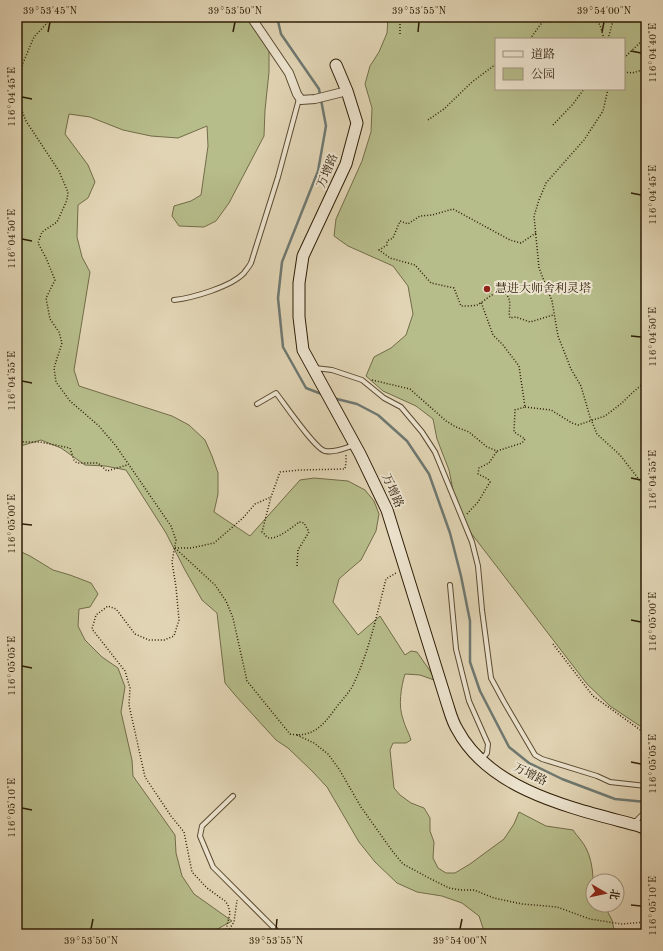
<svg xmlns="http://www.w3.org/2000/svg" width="663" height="951" font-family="'Old Standard TT','Noto Serif SC',serif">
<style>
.green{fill:#b6bc8a;stroke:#726c48;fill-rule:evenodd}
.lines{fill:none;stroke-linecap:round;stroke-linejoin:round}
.stream{stroke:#6e7871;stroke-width:2.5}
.lane-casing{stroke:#5b4b32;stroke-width:6}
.street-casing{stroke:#5b4b32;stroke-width:10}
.secondary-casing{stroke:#2e1d06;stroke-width:13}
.path{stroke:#2e1d06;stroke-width:1.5;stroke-dasharray:1 2;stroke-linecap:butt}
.lane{stroke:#ece3ce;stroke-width:4}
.street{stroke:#ece3ce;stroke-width:8}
.secondary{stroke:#ece3ce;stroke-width:11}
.ticks{fill:none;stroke:#2e1d06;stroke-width:1.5}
.poi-dot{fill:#8f2418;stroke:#ece3ce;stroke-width:1.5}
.labels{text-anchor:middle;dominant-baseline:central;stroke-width:4;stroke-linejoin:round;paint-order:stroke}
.street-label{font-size:12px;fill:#2e1d06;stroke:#ece3ce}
.poi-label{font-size:12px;fill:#2e1d06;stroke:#ece3ce;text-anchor:start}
.neatline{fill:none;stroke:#2e1d06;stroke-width:1.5}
.ticks-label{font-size:10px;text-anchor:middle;fill:#2e1d06}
</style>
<rect width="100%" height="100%" fill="#e1d4b4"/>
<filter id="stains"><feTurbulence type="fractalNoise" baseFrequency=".005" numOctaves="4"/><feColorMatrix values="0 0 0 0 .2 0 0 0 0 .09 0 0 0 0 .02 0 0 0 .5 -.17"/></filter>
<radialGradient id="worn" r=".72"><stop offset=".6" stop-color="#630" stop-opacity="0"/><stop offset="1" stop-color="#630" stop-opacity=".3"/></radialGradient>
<path class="green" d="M17,17H257L269,50V72L265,110L264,136L229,203L216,221L204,227L179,226L172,216L174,206L191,201L201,195L208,146L207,126L178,138L151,136L123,130L90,117L69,114L65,134L88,165L95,182L88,198L78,205L77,237L82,257L90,272L74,370L79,386L172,416L189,425L205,440L212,456L218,473V494L214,512L250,536L300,480L314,478L348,481L365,490L374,501L379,514L376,531L361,560L348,571L339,579L333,602L358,635L380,616L405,655L411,651L417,652L437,681L420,675L405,674C401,687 398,706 403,719C405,727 409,733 411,740L406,743H393L390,750L394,788L400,795L411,803L424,808L430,818V831L434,842L433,858L438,868L446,873H455L470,864L504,839L514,824L519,812L546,826L573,830C577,836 583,842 586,848C595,866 593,886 593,905H604L612,920L615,934H485L479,916L462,903L442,896L417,892L397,883L375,862L359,842L327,787L312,771L288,748L276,740L235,695L225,683L217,613L202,600L185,570L166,533L126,470L105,466L85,465L61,448L41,440L17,447Z
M388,17H646V730L610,706L587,684L471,533L455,500L449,470L437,439L433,419L416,406L383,391L366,376L374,357L391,348L406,335L413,314L408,286L393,266L348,246L334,236L336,219L362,161L371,132L372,108L365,84L370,66L379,52L387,33ZM496,39H624V89H496Z
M17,550L30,556L53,570L70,575L91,583L98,594L90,607L79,609L78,626L85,640L102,657L118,668L125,687L121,712L132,760L133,776L175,835L176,853L182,876L194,894L232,921L212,932L210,934H17Z"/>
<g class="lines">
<path class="stream" d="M277,17L281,34L319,89L326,126L318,171L282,262L278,298L283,347L306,388L324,395
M333,398L357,404L378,415L407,441L429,474L450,533L461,576L470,621V662L480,691L509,747L529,763L562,779L615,799L646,802"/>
<defs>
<path id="lane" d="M174,300C192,298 231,287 244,273C246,270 249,267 251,263L278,177L299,99
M315,368L332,370L362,380L384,398L401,407L422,432L435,452L472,542L478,566L482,610L491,678L504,702L535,755L542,759L597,776L610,782L646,786
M257,404L276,393C284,403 315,449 325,451C335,453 345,448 355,445
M450,585L456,649L469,701L488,744L487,753L482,759
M233,796L202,826L200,836L213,867L280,934
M634,823L644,813H646"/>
<path id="street" d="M251,17L289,73L297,94L301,100L315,99L347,91"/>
<path id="secondary" d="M336,65L347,91L357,123L346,164L303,256L299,283V317L303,350L360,454L387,510L447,703C450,712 452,721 457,729C490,792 577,809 639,826L646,829"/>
</defs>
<use href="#lane" class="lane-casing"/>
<use href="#street" class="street-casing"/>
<use href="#secondary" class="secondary-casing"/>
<path class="path" d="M51,17L48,22L34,37L23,63L17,88L19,103L26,121L59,171L68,192L67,200L57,222L42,232L38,243L46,258L55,280L46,298L50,319L59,332L62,343L54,368L56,382L70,401L99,426L116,446L171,526L176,540L172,562L176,587L179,620L174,636L164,640H149L135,634L116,609L108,606L96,615L92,629L125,671L130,688L129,705L145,777L171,816L184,832L192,872L207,888L225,901L228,905L230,913L225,934
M407,17L422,18L428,17
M491,17H494
M549,17L553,19L556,17
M593,17L600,25L604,39
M400,34V17
M530,39L546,17
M608,39L614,17
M624,58L646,37
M624,72L632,73L646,69
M608,89L603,111L584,140L546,183L539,200L534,216L539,268L552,301L558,336L571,369L581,386L590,417L597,434L620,455L641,482L646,491
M428,120L444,109L472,82L496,64
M553,125L573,104L584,89
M536,233L521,243L510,240L453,209L432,215L420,216L408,224L400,221L393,238L387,241V245L379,250L390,258L415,265L431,283L454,288L461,306C466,306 473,306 477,305C485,302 502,281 509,299C511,306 508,312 510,318L516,317L530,322L553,315
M372,380L410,389L446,421L456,427L469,432L487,447L497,451L522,443L525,439L514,432L515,410L525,407L519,366L503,345L493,335L481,302
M525,407L551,410L572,423L578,425L605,416L622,403L631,394L646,381
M17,440L24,442H40L70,448L74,460L77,463H98L107,471L127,465
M467,514L478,502L490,482L488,479L478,474L479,468L489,463L497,451
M175,548L215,585L226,601L233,618L247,681L290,734C312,738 323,726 335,709C341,701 349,693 353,685C369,652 377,614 386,579L396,573
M175,548H191L214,543L243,518L255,504L271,497
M297,566L298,550L309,532L304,523L299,522C293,527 274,542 267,537C265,535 264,533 262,532L271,497L280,472L300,470L345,469L346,462V455
M553,644L593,696L646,734
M297,735L314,743L328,754L339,769L361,807L393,852L403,864L429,878L449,888L461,890H474L494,898L522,904L557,907L590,919L622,924L646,922
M226,934L234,922L237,900"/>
<use href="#lane" class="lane"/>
<use href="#street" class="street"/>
<use href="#secondary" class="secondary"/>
</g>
<path class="ticks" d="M48,32L50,22M233,32L235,22M418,32L419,22M602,32L604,22M631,51L641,53M22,97L32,99M631,193L641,195M22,239L32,241M631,336L641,337M22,381L32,383M631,478L641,480M22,524L32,525M631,620L641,622M22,666L32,668M631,762L641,764M22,808L32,810M631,905L641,906M91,929L93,919M276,929L277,919M460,929L462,919"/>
<circle class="poi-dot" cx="487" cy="289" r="4"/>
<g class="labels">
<g class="street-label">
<text transform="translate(328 171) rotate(-67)">万增路</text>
<text transform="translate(392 491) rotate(66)">万增路</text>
<text transform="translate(530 775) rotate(26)">万增路</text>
</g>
<g class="poi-label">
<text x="495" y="289">慧进大师舍利灵塔</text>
</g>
</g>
<rect width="663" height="951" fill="none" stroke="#e1d4b4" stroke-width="44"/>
<rect x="495" y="38" width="130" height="52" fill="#ece3ce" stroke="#a0947e"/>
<rect x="503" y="51" width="20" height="6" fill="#ece3ce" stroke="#a0947e"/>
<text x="531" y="58" font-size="12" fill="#2e1d06">道路</text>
<rect x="503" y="68" width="20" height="12" fill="#b6bc8a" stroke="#a0947e"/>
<text x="531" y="78" font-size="12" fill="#2e1d06">公园</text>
<g transform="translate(605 893) rotate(99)"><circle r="19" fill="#ece3ce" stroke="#a0947e"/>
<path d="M0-3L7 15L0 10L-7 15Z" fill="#8f2418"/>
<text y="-6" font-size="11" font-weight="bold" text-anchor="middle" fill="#2e1d06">北</text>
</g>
<rect x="22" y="22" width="619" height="907" class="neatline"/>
<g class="ticks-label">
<text x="50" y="14">39°53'45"N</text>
<text x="235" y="14">39°53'50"N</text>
<text x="419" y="14">39°53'55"N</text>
<text x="604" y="14">39°54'00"N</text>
<text transform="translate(652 53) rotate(-90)" y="4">116°04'40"E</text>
<text transform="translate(11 97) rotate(-90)" y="4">116°04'45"E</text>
<text transform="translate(652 195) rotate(-90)" y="4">116°04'45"E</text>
<text transform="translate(11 239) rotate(-90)" y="4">116°04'50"E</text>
<text transform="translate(652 337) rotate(-90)" y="4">116°04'50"E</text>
<text transform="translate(11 381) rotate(-90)" y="4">116°04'55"E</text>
<text transform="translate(652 480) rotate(-90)" y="4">116°04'55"E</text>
<text transform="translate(11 524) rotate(-90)" y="4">116°05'00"E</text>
<text transform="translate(652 622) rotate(-90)" y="4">116°05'00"E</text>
<text transform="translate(11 666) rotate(-90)" y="4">116°05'05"E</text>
<text transform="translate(652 764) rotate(-90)" y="4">116°05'05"E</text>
<text transform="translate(11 808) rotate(-90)" y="4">116°05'10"E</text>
<text transform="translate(652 906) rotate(-90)" y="4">116°05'10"E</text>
<text x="91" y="944">39°53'50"N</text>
<text x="276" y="944">39°53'55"N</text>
<text x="460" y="944">39°54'00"N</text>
</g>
<rect width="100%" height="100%" filter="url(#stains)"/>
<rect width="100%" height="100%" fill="url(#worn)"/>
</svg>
